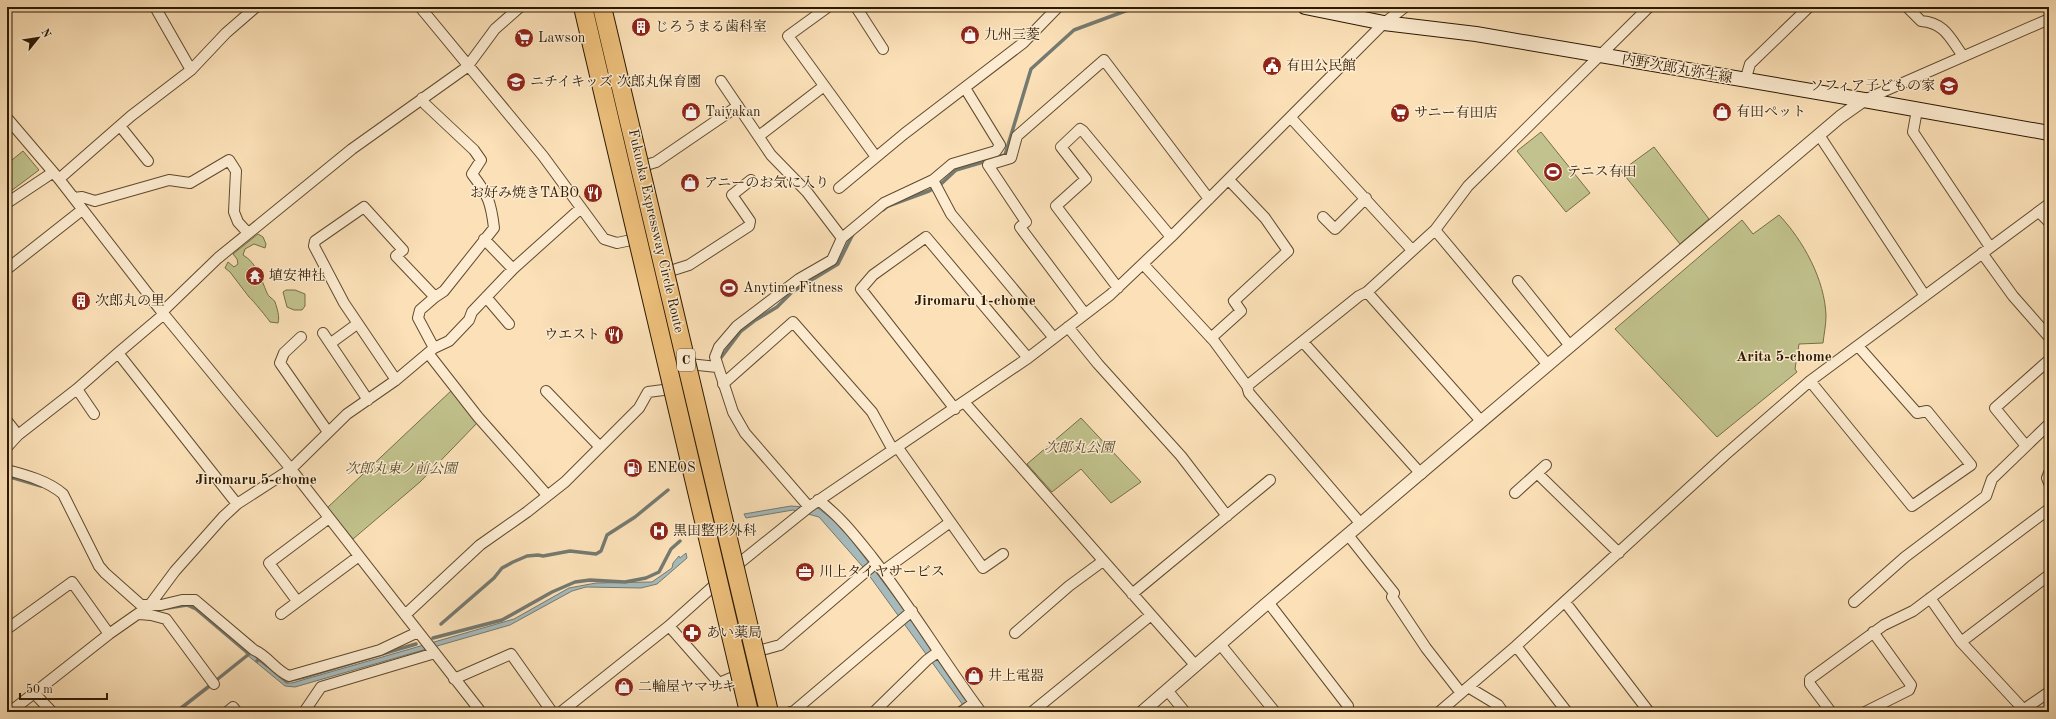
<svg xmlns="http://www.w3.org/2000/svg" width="2056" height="719" font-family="'Old Standard TT','Noto Serif JP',serif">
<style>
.green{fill:#c1c28d;stroke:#766e46}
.water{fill:#a6babc;stroke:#757a71}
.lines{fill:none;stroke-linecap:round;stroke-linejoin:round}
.stream{stroke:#757a71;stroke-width:3.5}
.minor-casing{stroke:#604b2e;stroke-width:12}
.tertiary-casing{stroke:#604b2e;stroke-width:14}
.secondary-casing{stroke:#2c1900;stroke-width:16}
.minor{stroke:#fdecd1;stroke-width:10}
.tertiary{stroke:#fdecd1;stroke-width:12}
.secondary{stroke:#fdecd1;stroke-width:14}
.motorway-bridge-casing{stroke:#2c1900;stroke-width:20;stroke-linecap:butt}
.motorway-bridge{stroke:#eec07c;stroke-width:18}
.labels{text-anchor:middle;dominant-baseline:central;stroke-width:3;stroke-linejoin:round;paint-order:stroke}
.shield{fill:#fdecd1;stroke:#6b583f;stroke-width:1}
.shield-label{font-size:13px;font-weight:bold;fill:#2c1900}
.poi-label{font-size:14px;fill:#2c1900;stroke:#fdecd1;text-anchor:start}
.street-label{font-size:14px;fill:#2c1900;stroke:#fdecd1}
.park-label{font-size:14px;font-style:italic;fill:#594c2a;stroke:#fdecd1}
.neighbourhood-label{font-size:15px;font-weight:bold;fill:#2c1900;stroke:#fdecd1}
</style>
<rect width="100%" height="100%" fill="#fce1b8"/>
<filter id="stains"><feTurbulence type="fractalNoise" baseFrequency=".005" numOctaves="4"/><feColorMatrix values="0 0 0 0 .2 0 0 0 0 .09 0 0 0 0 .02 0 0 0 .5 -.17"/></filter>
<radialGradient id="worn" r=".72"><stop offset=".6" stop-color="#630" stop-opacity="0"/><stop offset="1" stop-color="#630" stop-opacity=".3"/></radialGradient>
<path class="green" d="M1541,132L1590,193L1566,212L1517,151Z
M1654,147L1709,219L1680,244L1621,171Z
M23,151L39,170L7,194V164Z
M1779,215C1803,240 1825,280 1826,316C1826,325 1824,334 1823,343L1799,344L1795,369L1797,372L1717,437L1615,329L1742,220L1753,234Z
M258,234L263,237L266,244L265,248L254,244L245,249L243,255C257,263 261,279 267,293C268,297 274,299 275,302C277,308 280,317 278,323L270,322C269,320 252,299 249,297L230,272L225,268L228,262L234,267L238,264L237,259L233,254Z
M286,290H295L305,294V306L302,310H294L287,307L283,292Z
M453,389L479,421L420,482L353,539L327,508Z
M1081,418L1141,482L1111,503L1081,469L1052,492L1027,464Z"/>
<path class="water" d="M791,506L818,508L833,520L850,538L911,619L976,712H968L863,567L819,517L793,510L746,518L744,514Z
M686,553L687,558L657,584L641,588L586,587L572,591L510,625L295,687L285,686L246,654L247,650L286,683H292L514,619L569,588L596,583L652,582L672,568L673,563L679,556L680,558Z"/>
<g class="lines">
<path class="stream" d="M1001,156L1005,155L1031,69L1074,30L1136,7
M883,210L888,206L929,191L941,184L956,170L990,160
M720,359L741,331L754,321L777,307L792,292L838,264L853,234
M7,476L41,486
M161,609L187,605L196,609L249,654
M441,624L494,578L502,568L513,562L527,556L538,555L543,556L570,551L596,554L601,551L607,535L635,517L668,490
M433,638L502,620L552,592L575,582L590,580L625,582L646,578L659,572L671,549L680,541
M257,661L259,659L268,666
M283,678L287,681L304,677L416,644
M214,682L249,654
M176,712L212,684"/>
<defs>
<path id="minor" d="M155,7L191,70
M420,7L543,156L604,239L617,243L636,239
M828,7L788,36L876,157
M856,7L883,49
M1907,7L1921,21C1945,23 1950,38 1963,56
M721,81L771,155L807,192L842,238
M1745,81L1750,64L1809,7
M422,98L425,104L474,150L481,160L472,174C488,195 491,202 494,228L444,291L435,297
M1864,100L2049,19
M1917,110L1913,132L1990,247
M7,118L59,179L162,312L291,469L481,712
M1291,118L1412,250
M120,126L148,161
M1819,135L1925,296
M759,136L824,86
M643,166L656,162L738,106
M59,179L131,116L191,70L226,33L256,7
M933,180L951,214L1054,338
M839,188L904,134L1023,43L1058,7
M74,198L82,197L95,201L169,180L190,183L229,160L236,171L234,212L238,222L248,233
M7,203L52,173
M2039,212L2049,222
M1323,217L1335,229L1366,198
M1435,230L1548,365
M484,239L513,269
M1982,253L2013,296L2049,337
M1143,264L1214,341L1247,386L1249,393L1361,524
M7,269L82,210
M667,272L689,265L749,226L750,221L732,195L751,180
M1518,281L1570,346
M1118,288L1056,206L1086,179L1061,147L1080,129L1083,131L1171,237
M1367,292L1481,421
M486,297L509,324
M162,312L218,258L352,149L467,67L495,29L520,7
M1085,314L1020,227L1026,222L988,165L1011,158L1017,136L1104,60L1209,199
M1068,327L1098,364L1181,456L1227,516
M323,333L368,400
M301,337L284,353L280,363L328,432
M1211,338L1241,311L1234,301L1288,251L1265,218L1229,180
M1303,342L1421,474
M331,343L357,324
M118,353L237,504
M428,353L478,417L547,495
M689,364L717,367
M396,380L344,303L314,246L315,241L364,207L403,250L396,256L435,297L420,310L418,318L434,348
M1810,381L1912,506L1971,465L1927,411L1917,413L1858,346
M723,384L793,322L872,412L893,450
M1247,386L1359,296L1367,292L1435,230L1468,186L1649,7
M77,389L94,414
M546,391L600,447
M964,402L1196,666
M955,409L861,289L873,275L926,237L1028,358
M7,421L18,435
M2026,446L1995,408L2049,360
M7,447L18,435L77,389L118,353L164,314
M898,448L983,568L1003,554
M7,470C26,475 48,481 63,494L99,566L105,573L141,605H161L182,600H195L254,650C268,656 275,670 289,676L380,650L418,632
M1537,473L1619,553
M2049,473L2047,478L2049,483
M1515,493L1546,465
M818,500C839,515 856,537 872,557C911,607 943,661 981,712
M809,507L745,433L733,412L715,357L719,347L737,326L799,279L832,260L842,238L884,203L933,180L952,164L996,151L1000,145L965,88
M1348,535L1394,593L1392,597L1426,648L1461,693
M883,571L949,523
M1132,594L1270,480
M1930,598L1961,642L2024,710
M297,601L269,563L329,518
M1268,602L1348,706
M1565,602L1649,712
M1854,602L1905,557L1986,496L1992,479L2049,424
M139,614L151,615L166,619L214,684
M281,614L359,556
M405,615L480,545L527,512L565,482L639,408L648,392L671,389
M669,626L719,683L738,675
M7,629L72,582L109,634
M1015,633L1069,586L1103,561
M1961,642L2049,575
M1220,644L1275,712
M1516,646L1567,712
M758,651L780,645L876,563
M454,679L511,654L552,712
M1468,687L1498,705L1503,712
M1167,690L1185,712
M34,693L52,712
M10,712L109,634L149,606L175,571L223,517L237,504L291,469L347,414L396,380L434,348L449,341L469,320L472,312L513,269L581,208
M227,712L233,707L237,712
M304,712L321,687L435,653
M561,712L669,626L737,565L809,507L1028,358L1110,295L1171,237L1384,23L1405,7
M790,712L794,711L912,611
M874,712L927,660L938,652
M961,712L974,703
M1032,712L1151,615
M1439,712L1516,646L1725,455L1810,381L2049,204
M1831,712L1810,684V679L1884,625L1913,611L2049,509
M1865,712L1909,690L1911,685L1873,632
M2020,712L2049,692"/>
<path id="tertiary" d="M1142,712L1265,605L1840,117L1864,100"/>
<path id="secondary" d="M1305,7L1384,23L1476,34L1864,100L2049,133"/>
</defs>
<use href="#minor" class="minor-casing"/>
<use href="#tertiary" class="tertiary-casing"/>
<use href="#secondary" class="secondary-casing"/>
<use href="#minor" class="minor"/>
<use href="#tertiary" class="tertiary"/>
<use href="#secondary" class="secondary"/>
<defs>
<path id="motorway-bridge" d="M583,7L749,712
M602,7L769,712"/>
</defs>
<use href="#motorway-bridge" class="motorway-bridge-casing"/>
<use href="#motorway-bridge" class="motorway-bridge"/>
</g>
<defs>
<symbol id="building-disc" viewBox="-11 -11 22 22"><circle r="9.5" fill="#8f2418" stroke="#fdecd1"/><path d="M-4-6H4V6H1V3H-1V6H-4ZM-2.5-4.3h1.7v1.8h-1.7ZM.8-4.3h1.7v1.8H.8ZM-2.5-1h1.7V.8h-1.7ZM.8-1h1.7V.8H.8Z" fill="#fff"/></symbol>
<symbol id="shop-disc" viewBox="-11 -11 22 22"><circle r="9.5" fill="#8f2418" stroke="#fdecd1"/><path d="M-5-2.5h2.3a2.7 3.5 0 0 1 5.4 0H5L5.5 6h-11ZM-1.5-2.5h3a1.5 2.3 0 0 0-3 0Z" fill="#fff"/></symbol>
<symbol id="supermarket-disc" viewBox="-11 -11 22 22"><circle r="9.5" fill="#8f2418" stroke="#fdecd1"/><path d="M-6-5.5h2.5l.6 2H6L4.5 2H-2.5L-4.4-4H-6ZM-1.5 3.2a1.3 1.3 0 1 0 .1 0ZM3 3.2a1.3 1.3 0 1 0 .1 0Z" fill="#fff"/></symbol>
<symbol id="civic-disc" viewBox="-11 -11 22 22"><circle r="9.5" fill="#8f2418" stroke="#fdecd1"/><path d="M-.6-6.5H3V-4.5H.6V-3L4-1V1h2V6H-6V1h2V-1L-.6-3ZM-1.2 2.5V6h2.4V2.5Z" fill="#fff"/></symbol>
<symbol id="school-disc" viewBox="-11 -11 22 22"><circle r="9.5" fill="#8f2418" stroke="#fdecd1"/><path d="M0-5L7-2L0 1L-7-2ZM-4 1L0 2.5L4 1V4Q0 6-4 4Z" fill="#fff"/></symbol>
<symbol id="stadium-disc" viewBox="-11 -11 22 22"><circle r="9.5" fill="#8f2418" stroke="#fdecd1"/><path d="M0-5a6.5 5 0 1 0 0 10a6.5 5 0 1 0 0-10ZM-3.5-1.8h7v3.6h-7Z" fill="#fff"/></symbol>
<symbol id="restaurant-disc" viewBox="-11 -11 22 22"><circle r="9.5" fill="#8f2418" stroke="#fdecd1"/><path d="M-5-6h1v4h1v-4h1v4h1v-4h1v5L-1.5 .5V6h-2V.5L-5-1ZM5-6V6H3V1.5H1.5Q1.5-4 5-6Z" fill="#fff"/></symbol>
<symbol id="temple-disc" viewBox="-11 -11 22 22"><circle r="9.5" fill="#8f2418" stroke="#fdecd1"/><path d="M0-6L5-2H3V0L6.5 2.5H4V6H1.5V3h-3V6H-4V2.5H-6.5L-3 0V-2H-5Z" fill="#fff"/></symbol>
<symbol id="fuel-disc" viewBox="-11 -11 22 22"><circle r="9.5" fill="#8f2418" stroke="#fdecd1"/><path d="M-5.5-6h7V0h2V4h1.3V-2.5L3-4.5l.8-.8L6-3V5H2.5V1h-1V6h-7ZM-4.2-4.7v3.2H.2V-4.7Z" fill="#fff"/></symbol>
<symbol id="hospital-disc" viewBox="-11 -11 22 22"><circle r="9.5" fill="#8f2418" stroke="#fdecd1"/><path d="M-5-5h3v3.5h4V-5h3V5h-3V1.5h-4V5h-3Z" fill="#fff"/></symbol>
<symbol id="office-disc" viewBox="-11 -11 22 22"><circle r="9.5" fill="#8f2418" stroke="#fdecd1"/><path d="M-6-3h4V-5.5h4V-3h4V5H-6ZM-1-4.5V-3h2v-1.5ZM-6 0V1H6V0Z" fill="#fff"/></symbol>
<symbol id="pharmacy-disc" viewBox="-11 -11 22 22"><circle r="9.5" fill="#8f2418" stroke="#fdecd1"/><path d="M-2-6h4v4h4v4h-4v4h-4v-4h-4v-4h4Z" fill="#fff"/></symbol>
</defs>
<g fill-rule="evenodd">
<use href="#building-disc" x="630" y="16" width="22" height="22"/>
<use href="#shop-disc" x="959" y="24" width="22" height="22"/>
<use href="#supermarket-disc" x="513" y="27" width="22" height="22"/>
<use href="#civic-disc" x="1261" y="55" width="22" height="22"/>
<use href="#school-disc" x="505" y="71" width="22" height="22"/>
<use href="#school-disc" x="1938" y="75" width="22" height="22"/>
<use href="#shop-disc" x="680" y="101" width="22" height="22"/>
<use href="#shop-disc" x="1711" y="101" width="22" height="22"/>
<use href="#supermarket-disc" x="1389" y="102" width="22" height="22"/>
<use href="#stadium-disc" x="1542" y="161" width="22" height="22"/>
<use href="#shop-disc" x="679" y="172" width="22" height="22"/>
<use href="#restaurant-disc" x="582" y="182" width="22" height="22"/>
<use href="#temple-disc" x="244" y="265" width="22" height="22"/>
<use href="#stadium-disc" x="718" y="277" width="22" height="22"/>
<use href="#building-disc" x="70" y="290" width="22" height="22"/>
<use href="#restaurant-disc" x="603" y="324" width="22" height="22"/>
<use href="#fuel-disc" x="622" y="457" width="22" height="22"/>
<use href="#hospital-disc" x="648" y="520" width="22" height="22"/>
<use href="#office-disc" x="794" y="561" width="22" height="22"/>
<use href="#pharmacy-disc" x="681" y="622" width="22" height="22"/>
<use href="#shop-disc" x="963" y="665" width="22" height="22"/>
<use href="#shop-disc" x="613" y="676" width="22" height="22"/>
</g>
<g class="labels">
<rect class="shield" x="677" y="349" width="18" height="22" rx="3"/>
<g class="shield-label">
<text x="686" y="360">C</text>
</g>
<g class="poi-label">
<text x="655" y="27">じろうまる歯科室</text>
<text x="984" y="35">九州三菱</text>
<text x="538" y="38">Lawson</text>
<text x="1286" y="66">有田公民館</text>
<text x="530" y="82">ニチイキッズ 次郎丸保育園</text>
<text x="1935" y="86" text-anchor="end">ソフィア子どもの家</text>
<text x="705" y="112">Taiyakan</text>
<text x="1736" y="112">有田ペット</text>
<text x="1414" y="113">サニー有田店</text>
<text x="1567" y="172">テニス有田</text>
<text x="704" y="183">アニーのお気に入り</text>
<text x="579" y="193" text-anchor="end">お好み焼きTABO</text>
<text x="269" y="276">埴安神社</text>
<text x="743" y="288">Anytime Fitness</text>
<text x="95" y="301">次郎丸の里</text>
<text x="600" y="335" text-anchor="end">ウエスト</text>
<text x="647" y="468">ENEOS</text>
<text x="673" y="531">黒田整形外科</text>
<text x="819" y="572">川上タイヤサービス</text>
<text x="706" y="633">あい薬局</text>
<text x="988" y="676">井上電器</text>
<text x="638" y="687">二輪屋ヤマサキ</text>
</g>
<g class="street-label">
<text transform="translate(1677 69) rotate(10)">内野次郎丸弥生線</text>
<text transform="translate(656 231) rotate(77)">Fukuoka Expressway Circle Route</text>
</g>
<g class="park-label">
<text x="1079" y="448">次郎丸公園</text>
<text x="401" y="469">次郎丸東ノ前公園</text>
</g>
<g class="neighbourhood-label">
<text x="975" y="301">Jiromaru 1-chome</text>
<text x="1784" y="357">Arita 5-chome</text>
<text x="256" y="480">Jiromaru 5-chome</text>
</g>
</g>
<rect width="2056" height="719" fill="none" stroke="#fce1b8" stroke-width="24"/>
<rect x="8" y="8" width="2040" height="703" fill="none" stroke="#2c1900" stroke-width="2"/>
<rect x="12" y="12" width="2032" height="695" fill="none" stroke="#2c1900"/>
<g transform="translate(38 38) rotate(60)" stroke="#fdecd1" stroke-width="3" paint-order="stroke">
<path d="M0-3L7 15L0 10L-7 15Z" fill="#2c1900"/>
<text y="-6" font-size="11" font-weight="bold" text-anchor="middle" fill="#2c1900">N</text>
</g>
<path d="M20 693v6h87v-6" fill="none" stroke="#2c1900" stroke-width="2"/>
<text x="26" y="693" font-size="12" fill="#2c1900" stroke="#fdecd1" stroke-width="3" paint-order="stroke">50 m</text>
<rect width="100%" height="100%" filter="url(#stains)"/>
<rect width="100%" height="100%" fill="url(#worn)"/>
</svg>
